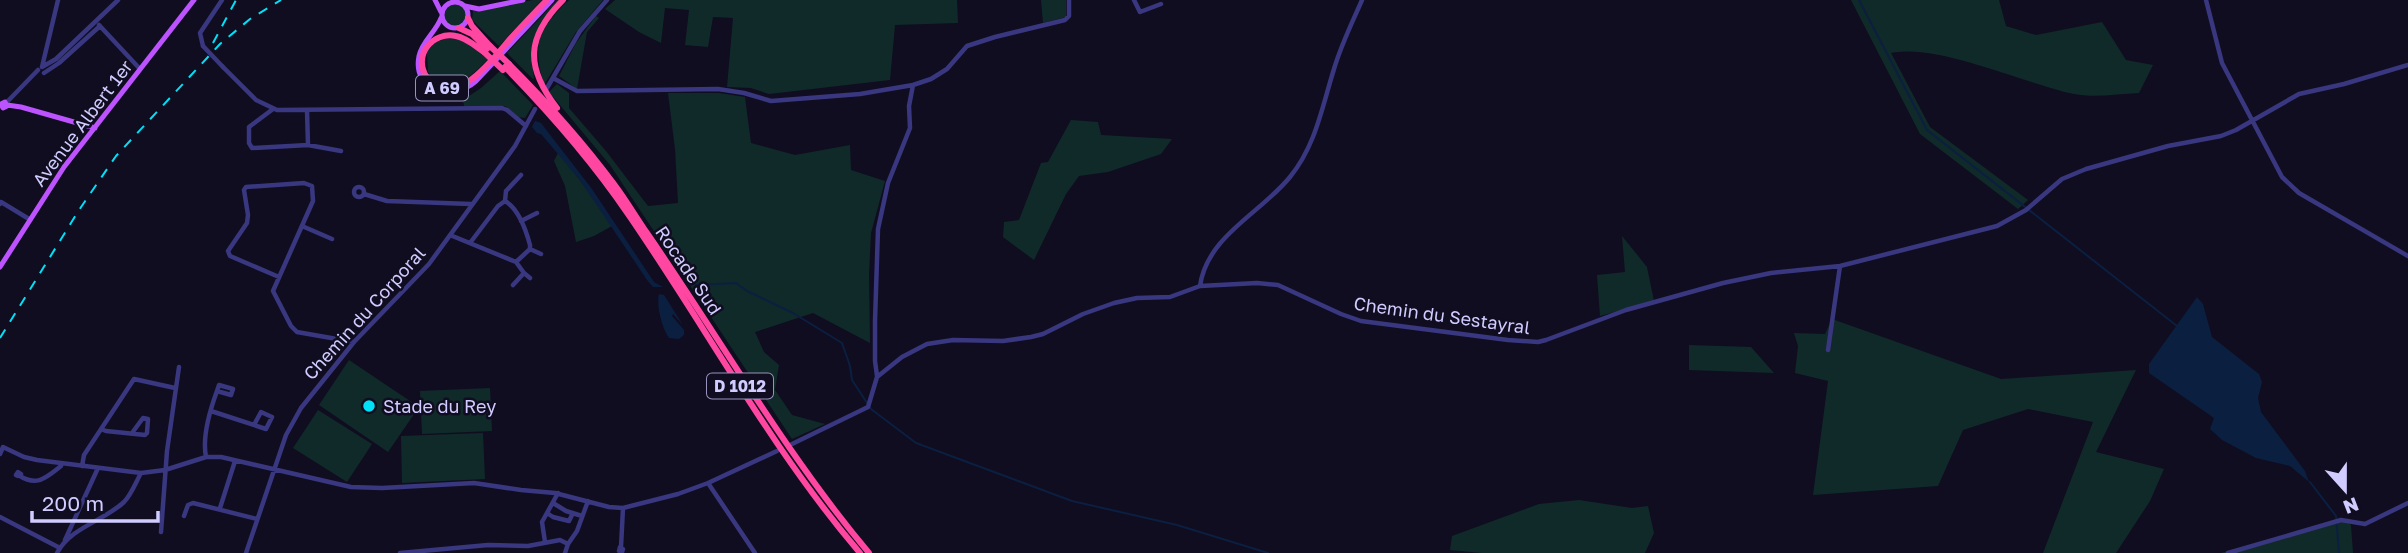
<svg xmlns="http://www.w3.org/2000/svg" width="2408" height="553" font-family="'Golos Text',sans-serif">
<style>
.green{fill:#102a29}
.water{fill:#0b1f41}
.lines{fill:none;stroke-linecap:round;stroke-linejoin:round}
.stream{stroke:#0b1f41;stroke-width:2}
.minor{stroke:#393780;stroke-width:4.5}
.major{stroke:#bc53ff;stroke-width:5}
.highway{stroke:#ff47a1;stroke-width:6}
.rail{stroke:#00e1f7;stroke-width:2;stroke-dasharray:10 9;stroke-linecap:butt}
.minor-bridge{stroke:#393780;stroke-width:4.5}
.highway-bridge{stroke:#ff47a1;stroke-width:6}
.poi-dot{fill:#00e1f7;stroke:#100d20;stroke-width:2.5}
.labels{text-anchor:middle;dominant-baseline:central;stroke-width:5;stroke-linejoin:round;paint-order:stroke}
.shield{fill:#100d20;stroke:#9793bc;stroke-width:2}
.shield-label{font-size:16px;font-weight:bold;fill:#d1ccff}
.street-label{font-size:18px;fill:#d1ccff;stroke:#100d20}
.poi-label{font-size:18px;fill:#d1ccff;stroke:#100d20;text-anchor:start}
</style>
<rect width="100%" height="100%" fill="#100d20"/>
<path class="green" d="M533,0H542L499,46L472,20L473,11Z
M557,0H560C535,26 528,41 534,78L533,79L507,53Z
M569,0H603L576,32L544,85C532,43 538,30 569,0Z
M615,0H957L958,23L895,25L890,80L769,94L751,88L727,87L733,18L713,17L708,47L685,45L689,10L665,8L661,43L639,32L605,9Z
M1041,0H1066V17L1043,23Z
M1851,0H1999L2006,26L2036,35L2102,22L2126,60L2153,65L2139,93C2118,94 2094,98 2074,94C2025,84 1938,43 1891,53L1930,127L2028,200L2018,209L1920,134Z
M444 15a11 11 0 1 1 22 0a11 11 0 1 1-22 0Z
M596,16L599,18L587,32L577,89L559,76L576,43Z
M455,38L467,43L488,59C471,76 448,101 428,72L427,52C434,41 442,39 455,38Z
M500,71L533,105L525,118L518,117L505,106H464L463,100L481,88Z
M557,84L569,93V108L606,151L648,206L678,203L675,149L668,93H719L745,97L751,143L795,155L850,145L851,170L885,181L871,233L869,275L870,343L813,313L755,332L764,352L779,365L775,390L792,415L825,424L792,439L610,165L549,92Z
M1071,120L1098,122L1101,135L1172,139L1161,154L1108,172L1079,176L1066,194L1034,260L1003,237L1004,222L1019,220L1041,163L1048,162Z
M558,153L580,180L612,226L594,236L576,242L565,186L554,161Z
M1622,236L1647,267L1654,301L1600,316L1597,275L1625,272Z
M1832,319L2001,379L2136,370L2096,452L2164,469L2150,501L2116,553H2043L2093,422L2028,409L1963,430L1938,486L1813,495L1828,381L1795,373L1798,346L1794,333L1825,334Z
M1689,345L1751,347L1774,373L1689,370Z
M349,360L419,407L388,452L319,405Z
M490,388L492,431L422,434L420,391Z
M318,410L372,444L347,482L293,448Z
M483,433L485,479L402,483L401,436Z
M1579,500L1632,508L1648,506L1654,533L1645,553H1482L1450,550L1452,536L1539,504Z
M2344,519L2351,525L2353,553H2221Z"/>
<path class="water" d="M535,121L541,123L592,189L654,282L663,287H653L647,280L580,180L541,134L537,133L532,127Z
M659,294L664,295L683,325L673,314L672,316L684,330V335L679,339L669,338C662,328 656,305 659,294Z
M2197,297L2203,304L2212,337L2259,374L2262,382L2258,398L2261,412L2305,471L2309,482L2290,466L2256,458L2222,440L2210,429L2214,418L2149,373V364Z"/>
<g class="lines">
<path class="stream" d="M1859,0L1927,130L2177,326
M696,285L736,283L747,291L793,313L842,343L850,366L852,380L871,409L916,443L1072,501L1177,525L1268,553
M2310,482L2336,516L2339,553"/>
<path class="minor" d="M1134,0L1140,12L1161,4
M2206,0L2222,63L2282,177L2299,193L2408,256
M99,25L140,69
M203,46L200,33L222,0
M42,67L56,59L118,0
M42,67L58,0
M223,67L256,100L277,110L502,108L507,110L526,126
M44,73L59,63L100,26
M553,78L577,91L718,89L744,93L771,101L860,94L913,85L931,79L947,69L967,46L995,37L1065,20L1069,16V0
M547,88L580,31L607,0
M6,103L38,70
M273,109L249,127V143L252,148L308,145L341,151
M307,110L308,145
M354 192a5 5 0 1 1 10 0a5 5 0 1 1-10 0Z
M364,194L387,201L471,204
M505,201C519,209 526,230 530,245V249L516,262
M0,204L1,202L29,219
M521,221L537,213
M302,226L332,239
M450,235L516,262L524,273L513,285
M470,243L498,206L505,201L506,191L521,175
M530,249L541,254
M524,273L530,278
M279,277L230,256L228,251L247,223L248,215L244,190L246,187L304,183L312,186L313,201L273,291L291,326L297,332L354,342
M1200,286C1207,236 1261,213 1290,177C1316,145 1322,107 1334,69C1341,45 1352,23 1362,0
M1828,350L1840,266
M877,376L875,361V321L878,229L888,183L910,128L909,106L913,85
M211,411L266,429L272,417L261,412L254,425
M101,429L106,431L145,435L147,433L148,419L143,418L132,433
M792,444L868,407L877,377L902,357L927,344L953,340L1003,341L1031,337L1043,334L1083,314L1114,303L1137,298L1170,297L1200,286L1257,283L1278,285L1341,314L1361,321L1508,340L1538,342L1546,340L1626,310L1723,283L1771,273L1840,266L1997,226L2026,210L2062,179L2086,169L2168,146L2221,136L2236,130L2299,94L2344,84L2408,65
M0,454L3,447L24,457L37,460L141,473L165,470L206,457H221L351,487L382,488L474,483L521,490L555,493L609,507L623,508L678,494L708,483L777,451
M206,457C202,437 210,410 217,391L231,395L233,389L219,385L217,391
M82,466L84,455L134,379L175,388
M18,472L21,474L18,476L16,475Z
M20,476C37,487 47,477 61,466V464
M708,483L755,553
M553,503L566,511L582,516
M220,508L235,461
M547,513L553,517L569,521L573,513
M184,516L188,505L193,503L257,519
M0,517L60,548
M161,532L167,451L179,367
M65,540L98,468
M545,542L542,522L558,493
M620,547L623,549L622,552L619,551Z
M621,547L623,508
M57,553C71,527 104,521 124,502C131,495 136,482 141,473
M246,553L286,435L301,408L354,342L429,264L515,146L535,109
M400,553L488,545L528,546L560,540L568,544
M565,553L568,544L577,531L588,501
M2228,553L2341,520L2365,524L2408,503"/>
<path class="major" d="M435,0L441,12
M442 15a13 13 0 1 1 26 0a13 13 0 1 1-26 0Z
M465,6L479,9L523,0
M441,18C436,32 422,41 419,56C412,92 453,101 476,81L552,0
M5,102L7,106L3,108L1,104Z
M7,105L21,107L95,128
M0,267L64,167L194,0"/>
<path class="highway" d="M468,18L472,26L490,46
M459,28L472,34L487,49
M484,52C475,46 467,38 456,36C433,31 413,55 426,76C452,115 494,58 510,39C522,26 534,13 547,0
M509,64C547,102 582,141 614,184C626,200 636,217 647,233C721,340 785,453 869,553
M505,67C550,113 592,161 628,214C706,327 771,449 860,553
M557,108C525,67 526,37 563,0"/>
<path class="rail" d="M213,43L236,0
M0,338L79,210L116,156L220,44L250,19L281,0"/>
<path class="minor-bridge" d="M203,46L223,67"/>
<path class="highway-bridge" d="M490,46L509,64
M484,52L503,70"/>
</g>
<circle class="poi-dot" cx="369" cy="406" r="7"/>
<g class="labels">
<g class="shield">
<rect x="416" y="75.5" width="52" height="25" rx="5"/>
<rect x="707" y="373.5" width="66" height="25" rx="5"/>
</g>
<g class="shield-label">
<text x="442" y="88">A 69</text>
<text x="740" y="386">D 1012</text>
</g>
<g class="street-label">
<text transform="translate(82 123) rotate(-53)">Avenue Albert 1er</text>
<text transform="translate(689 270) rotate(56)">Rocade Sud</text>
<text transform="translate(364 313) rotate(-48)">Chemin du Corporal</text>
<text transform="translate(1442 315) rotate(8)">Chemin du Sestayral</text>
</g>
<g class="poi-label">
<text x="383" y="406">Stade du Rey</text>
</g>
</g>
<g transform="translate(2345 490) rotate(159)" stroke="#100d20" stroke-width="5" paint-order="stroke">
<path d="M0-5L12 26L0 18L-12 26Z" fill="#d1ccff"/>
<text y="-10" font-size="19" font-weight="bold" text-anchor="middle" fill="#d1ccff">N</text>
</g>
<path d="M32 511v10h126v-10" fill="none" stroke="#d1ccff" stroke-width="3.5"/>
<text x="42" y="511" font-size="21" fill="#d1ccff" stroke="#100d20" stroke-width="5" paint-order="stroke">200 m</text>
</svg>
